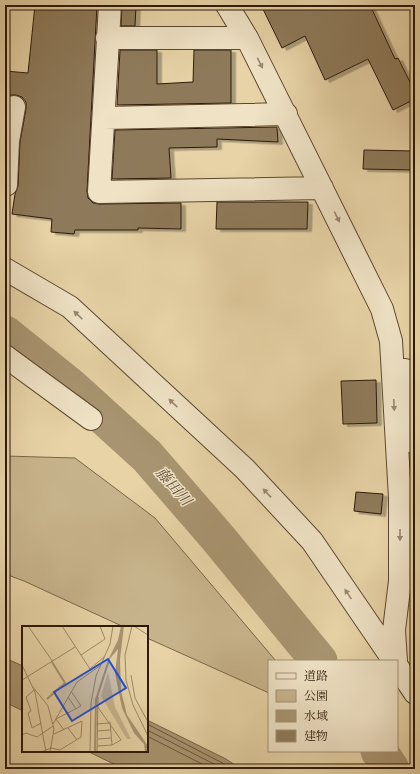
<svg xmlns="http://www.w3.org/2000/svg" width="420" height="774" font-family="'EB Garamond','Noto Serif JP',serif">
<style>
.green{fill:#c7b38b;stroke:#7a664a}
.water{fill:#a89470;stroke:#776346}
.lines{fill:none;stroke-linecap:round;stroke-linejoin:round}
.shore{stroke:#6a563c;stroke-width:1}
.river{stroke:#a89470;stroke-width:37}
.building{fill:#8e7a5a;stroke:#2d1908;filter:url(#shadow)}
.street-casing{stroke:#5c4830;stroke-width:24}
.street{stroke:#efe2c5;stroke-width:22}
.oneway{fill:#988870}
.labels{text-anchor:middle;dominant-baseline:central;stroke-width:3;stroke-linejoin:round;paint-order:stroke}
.water-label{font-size:15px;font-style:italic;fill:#5e4a32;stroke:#efe2c5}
.inset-river{fill:none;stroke:#a89470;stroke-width:2}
.inset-road{fill:none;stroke:#9d8967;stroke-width:1}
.view{fill:#1d4ed8;fill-opacity:0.15;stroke:#1d4ed8;stroke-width:2}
.inset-edge{fill:none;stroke:#2d1908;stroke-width:2}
</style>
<defs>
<filter id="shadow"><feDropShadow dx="4.5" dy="2.5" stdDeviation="0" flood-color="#0004"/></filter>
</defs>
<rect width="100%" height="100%" fill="#e7d3a6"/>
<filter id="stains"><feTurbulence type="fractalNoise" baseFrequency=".005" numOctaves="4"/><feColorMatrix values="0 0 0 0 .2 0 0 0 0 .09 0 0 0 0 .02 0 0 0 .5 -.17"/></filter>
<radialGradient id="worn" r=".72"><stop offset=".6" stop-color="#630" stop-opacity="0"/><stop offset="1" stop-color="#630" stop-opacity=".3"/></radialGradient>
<path class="green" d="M5,456L75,458L155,518L276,661H269V693L147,638V627H124L24,581L5,574Z"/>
<path class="water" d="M5,658L23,666V711L5,702Z
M147,720L226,759L241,769H124L87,751H147Z
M397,748L410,769H381L374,757L388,751H397Z"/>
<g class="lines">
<path class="shore" d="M147,724L234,769
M147,730L224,769
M147,736L212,769"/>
<path class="river" d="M5,334L71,387L147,456L218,538L319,661
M379,751L391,769"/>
</g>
<path class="building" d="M35,5H97L87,191L88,198L93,203L99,204L181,203V229L138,228V230H75L74,234L51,232L52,219L12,214L15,194L18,186L20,142L26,109V102L22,97L16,95H10L5,98V71L28,73Z
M122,5H136L135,26H121Z
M261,5H370L395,59L398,58L415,92V99L393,110L368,59L325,80L305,36L282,48Z
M120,50H157V84L193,82L194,50H231V103L117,105Z
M277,127L278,142L217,139V147L169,148L171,178L112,179L115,130Z
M364,150L415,151V170L363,169Z
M217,202H308L307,229H216Z
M376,380L377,423L343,424L341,381Z
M356,492L383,494L381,514L354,511Z"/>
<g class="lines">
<defs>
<path id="street" d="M110,5L99,192L322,188
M227,5L247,38L382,309L391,341L400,498V581L394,630L396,661
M107,38H247
M104,118L286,114
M5,139L8,141L6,185
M8,141L14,107
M5,269L70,307L245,469L312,541L394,661
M5,356L91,419
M405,370L415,443
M397,666L415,693"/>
</defs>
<use href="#street" class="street-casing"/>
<use href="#street" class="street"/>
</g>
<defs><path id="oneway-solid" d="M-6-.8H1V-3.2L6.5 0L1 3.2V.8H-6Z"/></defs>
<g class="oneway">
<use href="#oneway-solid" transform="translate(260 63) rotate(63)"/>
<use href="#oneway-solid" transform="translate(337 217) rotate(63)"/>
<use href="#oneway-solid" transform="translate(78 315) rotate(-137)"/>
<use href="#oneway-solid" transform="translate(173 403) rotate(-137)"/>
<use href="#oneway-solid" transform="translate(394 405) rotate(87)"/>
<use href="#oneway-solid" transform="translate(267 493) rotate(-133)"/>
<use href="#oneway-solid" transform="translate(400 535) rotate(90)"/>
<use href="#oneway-solid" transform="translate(348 594) rotate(-124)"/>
</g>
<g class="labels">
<g class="water-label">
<text transform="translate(174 486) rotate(49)">藤田川</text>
</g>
</g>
<g transform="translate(22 626)">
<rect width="126" height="126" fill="#e7d3a6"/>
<path d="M86,46L93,81L109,113H105L79,70Z" fill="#c7b38b"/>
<path d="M99,0H102L98,33L99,65L105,89L126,120V126H123L122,118L112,107L100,82L93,47L96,23L85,36L96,14Z" fill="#a89470"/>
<path class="inset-river" d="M25,73L43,57L30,36M73,126L74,74L87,34"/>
<path class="inset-road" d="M6,0L31,36M40,0L68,43L83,30M110,0L103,29L104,54L111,79L126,110M112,0L126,9M59,29L83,13L78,0M0,39L13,66L24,126M109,49L113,72L126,96M0,54L53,21M11,61L26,80L32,103L28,126M12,64L4,71L9,85L6,87L10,102L19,97M46,71L54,83M75,80L99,114L90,119L75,120M88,96L90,119M31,98L55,56L79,39M74,98L88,97M46,102L55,114M42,104L34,93L59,80L49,65M75,105L88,104M0,109L4,107L15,111L31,100M76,113L89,112M19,126L29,122L38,124L59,111L60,95L32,108M68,126L69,77L74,50L88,18L91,0M75,126L76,71"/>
<path class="view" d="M86,33L104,62L50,95L32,66Z"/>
<rect width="126" height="126" class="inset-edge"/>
</g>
<rect width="420" height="774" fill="none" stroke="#e7d3a6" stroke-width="20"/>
<rect x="6" y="6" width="408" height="762" fill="none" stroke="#2d1908" stroke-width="2"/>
<rect x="10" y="10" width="400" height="754" fill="none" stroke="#2d1908"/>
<rect x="268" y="660" width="130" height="92" fill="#efe2c5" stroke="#a19279"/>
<rect x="276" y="673" width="20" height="6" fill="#efe2c5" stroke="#a19279"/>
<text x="304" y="680" font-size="12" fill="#2d1908">道路</text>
<rect x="276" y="690" width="20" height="12" fill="#c7b38b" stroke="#a19279"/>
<text x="304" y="700" font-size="12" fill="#2d1908">公園</text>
<rect x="276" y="710" width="20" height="12" fill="#a89470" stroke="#a19279"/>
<text x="304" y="720" font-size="12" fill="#2d1908">水域</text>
<rect x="276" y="730" width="20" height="12" fill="#8e7a5a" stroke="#a19279"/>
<text x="304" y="740" font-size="12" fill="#2d1908">建物</text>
<rect width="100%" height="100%" filter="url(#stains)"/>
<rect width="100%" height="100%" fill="url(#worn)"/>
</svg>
